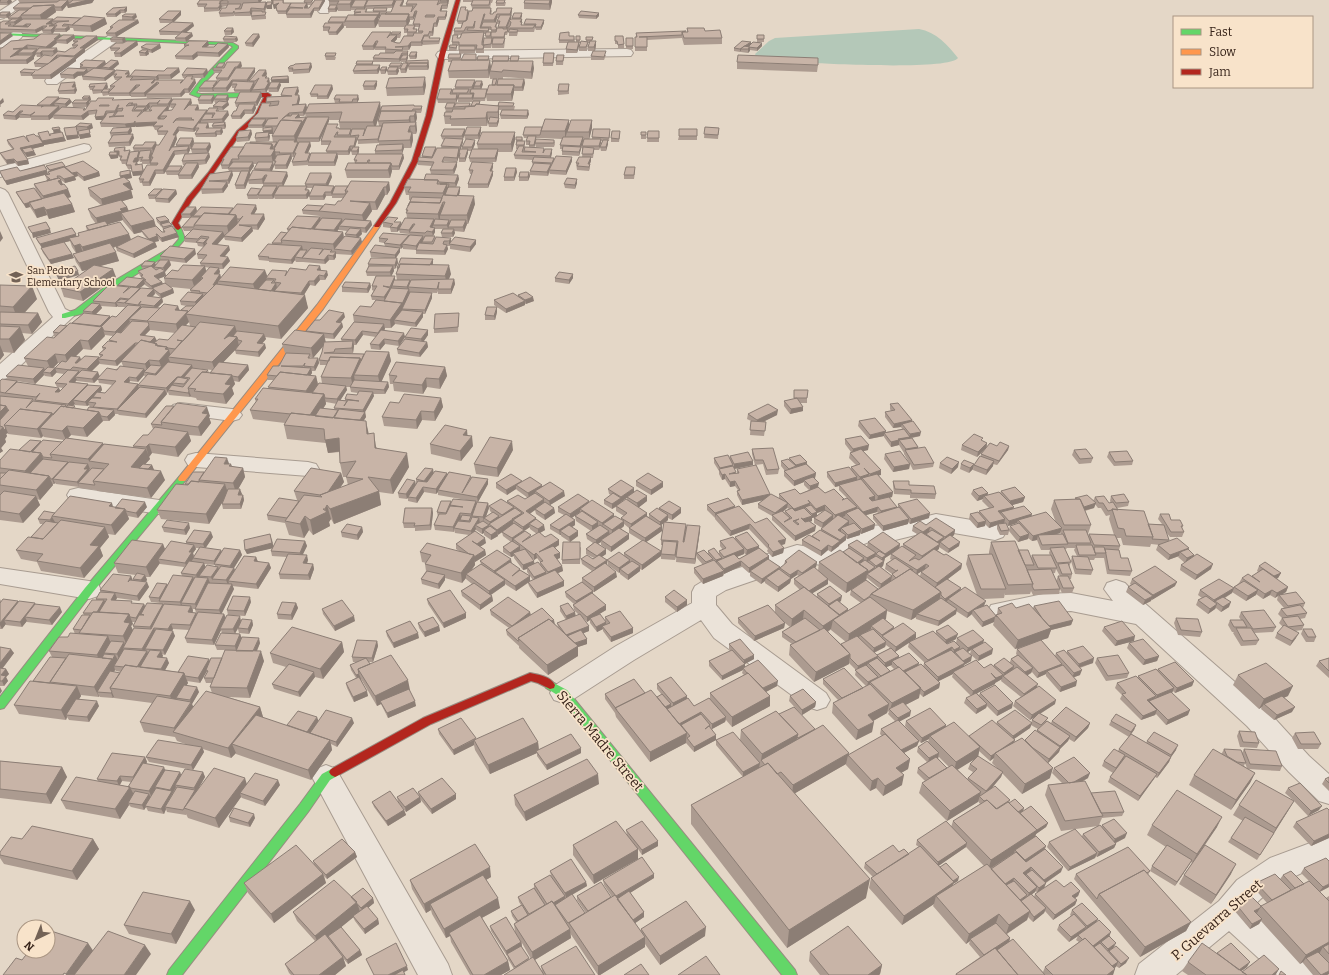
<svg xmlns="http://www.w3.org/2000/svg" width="1329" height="975" font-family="Bitter,serif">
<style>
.water{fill:#b4c8b8}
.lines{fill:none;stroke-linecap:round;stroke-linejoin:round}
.street-casing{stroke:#a89c91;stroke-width:2}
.fast-casing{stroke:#988c81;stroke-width:2}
.slow-casing{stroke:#988c81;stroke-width:2}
.jam-casing{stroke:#988c81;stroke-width:2}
.street{fill:#ebe3d9;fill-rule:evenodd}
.fast{fill:#63d668;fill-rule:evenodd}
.slow{fill:#ff974d;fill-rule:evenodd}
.jam{fill:#b3261e;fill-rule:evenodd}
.wall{fill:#ac9b90;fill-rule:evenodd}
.shaded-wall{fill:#8c7e75}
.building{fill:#c8b4a7;stroke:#8c7e75;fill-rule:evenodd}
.labels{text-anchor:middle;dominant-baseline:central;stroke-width:3.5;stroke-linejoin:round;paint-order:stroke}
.far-poi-label{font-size:10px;fill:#362319;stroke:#f8e3ca;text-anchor:start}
.near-street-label{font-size:14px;fill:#362319;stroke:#f8e3ca}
</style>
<rect width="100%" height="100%" fill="#e4d7c7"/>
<path class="water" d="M919,29C936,32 948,45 958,58C950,70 833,64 813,63C794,62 775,58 756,56L755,54L769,41L775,38Z"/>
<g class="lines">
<defs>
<path id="street" d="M17,0H31L4,18L0,19V11Z
M325,0H337L328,13H320L318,11Z
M17,31L21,32L23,35L21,38L4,51L0,52V42L13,32Z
M112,35L116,36L118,39L116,42L57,84H47L45,81L47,78L108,36Z
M627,49L631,50L633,53L631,56L442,59L438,58L436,55L438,52L442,51Z
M84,144L89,145L91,148L89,151L0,177V167Z
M0,188L5,190L8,193L65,309L71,312L74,316L7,378L0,380V364L53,317L49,312L0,209Z
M180,403L232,409L239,411L242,415L239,419L232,421L173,413L170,409L173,405Z
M196,453L308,462L316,464L319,469L316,474L308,476L196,467L188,465L185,460L188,455Z
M78,488L159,500L167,502L170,507L167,512L159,514L70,500L67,495L70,490Z
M936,514L995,524L1003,527L1006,532L1003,537L995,540L936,530L891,541L869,542L859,546L842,560L821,565L798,561L777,568L758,579L726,590L716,596V605L732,624L826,693L830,700L826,707L817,710L808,707L714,638L701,620L634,660L572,700L563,703L554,700L550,693L554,686L616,646L692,603V592L695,586L708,578L742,567L761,556L797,545L821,549L827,548L843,534L858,529L866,526L891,525Z
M0,568L89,581L98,584L101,590L98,596L89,599L0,584Z
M1116,580L1125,583L1141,600L1267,710L1309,756L1329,774V804L1319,801L1289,772L1247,726L1136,624L1071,611L1043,612L1000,620L991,617L988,611L991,605L1043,594L1071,593L1113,601L1104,589L1107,583Z
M326,765L336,769L448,964L452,975H418L312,777L316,769Z
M1329,836V862C1301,872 1270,886 1251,909L1313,964L1317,975H1277L1229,931L1176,975H1135L1139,964L1219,901L1237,880L1270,858Z"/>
<path id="fast" d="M0,33L233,43L238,46V48L204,83L196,93L201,94L244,93L247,95L244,97L201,98L190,94L200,81L233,47L230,45L0,35Z
M178,226L181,228L185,239L177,248L115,288L81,314L65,318H62V314L75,310L109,284L173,246L179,239L175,228Z
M182,476L185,477L186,479L185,481L93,592L4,708L0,709V697L85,588L179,477Z
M550,681L567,690L795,970L797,975H782L559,696L546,688L545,685L546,682Z
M335,767L339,769L341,772L339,775L330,780L308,812L182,975H167L169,970L300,804L322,774Z"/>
<path id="slow" d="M377,224L380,226L323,309L185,481H179L178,479L179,477L317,305L375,225Z"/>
<path id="jam" d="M456,0H460L445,55L432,116L418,161L396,203L379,227H375L374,226L390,203L412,161L426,116L439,55Z
M244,93H268L271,95L259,117L241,133L212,175L192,200L178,223L181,228L178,230L176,229L172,223L187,198L208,173L237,131L255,115L264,97L242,96V94Z
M530,673C539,675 550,676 555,685L554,688L550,689L538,683L531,681L431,724L339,775L335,777L331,775L329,772L331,769L423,718Z"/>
</defs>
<use href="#street" class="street-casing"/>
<use href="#fast" class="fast-casing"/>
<use href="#slow" class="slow-casing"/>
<use href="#jam" class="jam-casing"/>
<use href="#street" class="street"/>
<use href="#fast" class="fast"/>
<use href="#slow" class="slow"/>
<use href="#jam" class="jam"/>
</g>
<path class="wall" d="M0,0H11L12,2L8,5H0Z
M18,0H94L92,3L68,8L67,5L62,11H56V12L46,19L105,18L107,24L92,32L74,31L73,28H69L70,29L66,32H55V31L52,34L43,33L42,30L36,33L0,32V21L1,22L9,21L8,18L17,11H15L13,8L20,3Z
M200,0H262L260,2H272L271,0H284V3H291V4L304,3V2L325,1L319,11H314L311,18H287L286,14H278L276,8L274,9L273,4H272V9H267L266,7L265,12H263L266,16V19L252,20L251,16L252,11L250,16H235L234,15V16L220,17L219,13L226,8L227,6L222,7L219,11L204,12V8L205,7H198L197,4ZM307,5H311L309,8H307L308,7Z
M395,0L396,1H404L402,6H406V4L408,0H440V1L441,0H449L447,9H442L441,11H447V15L445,20H439L437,27H434L433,36H430V34L429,36L430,38L440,41L439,44L423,45V43L422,46H411L409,50H403V51H408V58L407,61L428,60L429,67L428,70H409L408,67L406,73H401L400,69H398L399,71L397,75H388L387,71L390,67L389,66L402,65L406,62H401V60L400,62H373V58L379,55L395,53H385V50H375V48L374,50H363L362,46L391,32V35V34L401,32V35L400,38H397V39L394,42L400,43L407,35V33H404V27H379L378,23L375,28H346V26H344V27L337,35H329L328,32V31H323V27L328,23V22L347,17L354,15V12L355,10H351V11H338V9L336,12H328V9L329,6V1ZM366,7V9H374L373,11V12H367V9H365ZM387,8H393L391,12H387ZM380,14H386L379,20L378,19L380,16ZM416,14L413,25H408L410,20H413ZM415,27H419L418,31V33H417V29H415Z
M463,0H493L492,3H491L490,8L492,11L491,14H493L496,12L512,8L511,19H512V18L522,13V16L521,19H522V25L544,20V23L541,30H536L535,28L534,32H518L517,36H509V32H508L507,35H505V41L504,48H492V44L491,48H484V53H476V48L475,53L459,54V46H457V49L456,51H449V47L452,45V42L459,38H460L461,35H454V31L461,28L462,24H458L457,21L466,10H468L469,13L472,11L473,8H472L471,5L472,2H463ZM497,18H499L497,21V24H499L498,28L497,29L496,27L497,25V22H496ZM489,30H491V35L489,32ZM484,34H486V38H484L483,45H482Z
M506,2L505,6H496V3Z
M552,2L550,10L524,9V3Z
M127,7V11L125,13H121L116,17H107L106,14Z
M10,12L11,15L7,18H0V13Z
M599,13V16L596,19L579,18L578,15Z
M181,15L173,22L193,23L194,26L186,32L193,36L186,42L176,41L175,38L178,35H160L159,31L171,23H160L159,19Z
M122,16L137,17L134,20H138L139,23L116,37L107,36L106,33L110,29V27L128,20H122Z
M233,28L234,32L231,35H225L224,31Z
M687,28L705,31L722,38V44L684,45L682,38L647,40V51H635V37H636V33L687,32Z
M74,35L75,38L67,44L57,43V42V43L51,48L58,51L65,52L73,48L72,45L74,43L73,41L97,36L98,40L85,49V52L76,59V61L51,79H33L32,76H21L20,72L38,70L42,67H35L34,63L53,55H43L41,57H37L36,54L34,57V59L27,64H0V48L34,39Z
M757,35L764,39V42H760L762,46L757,51L750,50L748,53L741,52V51L740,52L734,51V48L751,42V44L757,42Z
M569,36H574L575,42H576V36H580V43L586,41V40L593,37L592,41L596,45L595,51H588V47L589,43H588L587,51H579V47L580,43H579V46L577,53H566V49L568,43H559V40Z
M615,36L624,44V48H618V44H615Z
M237,37L238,40L236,42H224L223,39Z
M260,37L253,47L246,46L245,43Z
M125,38L126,41L123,43L111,42L110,39Z
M633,38V49H626V46Z
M137,41L138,45L121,57H115L114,53L116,51H111L110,48L123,43Z
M228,44L229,47L219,57L198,56L193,60L176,59L175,56L184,48V45H209L207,47H214Z
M141,47L161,48L152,53L148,52L149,54L146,56H140L139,52L142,50Z
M417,52V56L416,59H410L409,56Z
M326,53L336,57L335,60H326L325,56Z
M554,53V57L553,66H543V63Z
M461,54V60L477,57L476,60H489L491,67L509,56V61H519L534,68L532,79L503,77V79H490V72L489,78H449L448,71L451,62H448V58Z
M564,55L563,65H556V61Z
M606,55L604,60H591V56Z
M105,61L106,64L118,61L119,64L113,69L115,70V71H129L130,74L129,75L130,77H131L130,76L180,72L171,79H159L158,80H183V81L185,78H183L182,75L207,69L208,73L204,78H193L196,83L189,93H185L181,97L147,98L146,96L145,97H131V96H109V95L103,96L102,93L93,94L92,90H90L89,87L90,84L108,87L107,89H110V86L118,80H115L113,75L105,81L83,80L82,76L83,75L78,76L74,79L61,78L60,74L80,69V64Z
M373,61V65H380V69L378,74H354L353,71L356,66V64Z
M737,62L818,65L817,72L737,69Z
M225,63L226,65L242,66L240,68L255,72L248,82L267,74L265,76H267V78H269L270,84L288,76L289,80V83H280L281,85L278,92H269L268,89L266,93H261L262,96L257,106H255L256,108L253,114H245L241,119H232L231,116L236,111L238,107H236L235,103L240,93H235L234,90L235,88H232V85L227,92H214V91L213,92H199V88L217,81L216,78L219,73H214L213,70L216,68V67Z
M311,63L312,67L309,73L293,74V72H289L288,68L294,65Z
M387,67V70L385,74H381L380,70Z
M497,79V83L524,79L525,83L523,91H514L512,101H487L486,96L485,101H480V105L515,106L514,110L529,114L527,119H501L500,115L502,110H499V121L497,127H489L488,123L490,119H488L487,126H451V124H445L444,116L446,112L445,108L455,103V105L470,103L471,106L473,101V99L472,102H458V98L456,103H438L437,99L452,89V92L455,89V87L475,84H483L481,89L487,91Z
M569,84V94L558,95V91Z
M332,85L333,89L328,99H317V97H311L310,94Z
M377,85L375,90H364L363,86Z
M426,85L424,95L387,96L386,88Z
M76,86L75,87L77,90L75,94H59L58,91Z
M299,91L297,95H299L300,99L298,105L306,104L307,108L304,116H300L299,118L306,117V119L305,113L335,103L334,99H359L357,103L381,110L414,106H422V110L421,113H416L417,118L416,122L417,130L416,134H413V140L411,148H404L402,154H403L404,158L399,170H392L390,178H347L345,170L355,163L354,160L356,155H352L351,150L349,155H338V157L335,166H308V165L293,166L292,162L294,157H291L292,158L287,169H275L274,161L273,162L274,166L272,171L288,176L283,186H305V184L332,177L328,186L335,188L389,182L390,190L387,195H385L377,210H372V211L365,220L371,221L372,225L366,233L361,232L362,234L358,237L362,242L352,255L336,254V257L334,260H329L325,264L303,262V261V262H296L295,260L292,264L269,262V261L259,260L258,256L272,244V243L287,233L288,232L287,229L320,217V216L303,214L302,210L323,206L335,205L341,201L343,198H332V195V196H326L324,200H310L309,196L307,199H275L274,197L273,199H259L258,198V199H248L247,195L261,190L263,186V184H249L248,181L245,189H236L235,185L240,172H232L233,175L229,184H228V186L223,193L202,194L201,189L229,171L228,169H222L221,165L223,162L222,160L244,147L273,142L272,136L273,134H269L270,136L269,141L256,142L255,138L264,133L265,128L264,126L263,128H249L248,125L266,103V102L281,96V95ZM380,112L378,121L379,126H376ZM329,120H340L339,122L340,129L339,128L328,124ZM322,136L321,141V145H329L326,151L327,153L311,155L308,153L311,146L310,142H319ZM357,139H358V144L379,143V145L375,151V154H358L359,151V147H355ZM253,164H257L254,169L255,170L250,174V172L254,166ZM307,188H313L310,193L309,190H308ZM339,229V230L347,231L345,234L346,236L344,237L343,232L337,231Z
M90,96L91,100L89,102L90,103L115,100H173L192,103L190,105H198L199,109L198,110H207V111L213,108V106L216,103H215L214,100L212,104H199L198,100L215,98L229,99L227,102H228L229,105L223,110H219V111L229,115L223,122H225L226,126L225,129H222L223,132L221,135H217L216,137H196L195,134L196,132V130L194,132L179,131L176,135L177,139L174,147L176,146V145L193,138L194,142L191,149H189L190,150L188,154L209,153L210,157L206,164L199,165V167L192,179H179L178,175H167L165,171L182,166L183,168L184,165H183L182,161L185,154L175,155L164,174H156L150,186H143L142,183H140L139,179L141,175L133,176L132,169H128L126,165L127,164H122L119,155L118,158L111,159L109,155L125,147L126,151L131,152H134L133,148L159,145L166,135H158L157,131V130H155L153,126H154L136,127V126L135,127H131L132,131L130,135L134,138L130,146L109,147L108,143L112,137H111L110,133L117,127H101L100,123L103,120H96L95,117L96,114L89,115L83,120L54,119L53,117L49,120H31V118H20V117L16,120L4,119L3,115L13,112L38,106L37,105L60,98L72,102L66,107L86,109L87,107H73L72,103L83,100L82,98ZM170,106L171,108H174L172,110H168L169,109L168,108H169ZM150,107H151L149,110V111H146V110H148ZM208,123H213L212,126L213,128H209V127ZM139,160L140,162H142V164H150V165L144,170L143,168L138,165L137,162H138Z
M569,120V126L592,120V128L589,139H592V137L610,133L609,141H608V144L606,151H601L600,147L602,141H601L599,150H594L593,158H591V161L590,164V168L589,171L577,170L576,163L582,157L583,150H582V146L579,156L562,155V149H560V145L562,139L541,138V135V138H536V140H554L555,144L554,147H536L535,144L534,147L552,153L551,158L554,160L572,161L566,175L550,174L549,172L548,176L530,175V171L533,166L532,162L533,160L515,159L514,155L518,149H516V140L522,137L523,141H525V147H529V145H526V141L527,138H524L523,135Z
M80,123L93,128L89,130L91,137L80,139V131L77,130L79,138L67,140L66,136L75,127Z
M59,127L61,132H62L66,141L44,145V146L32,149L36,155L27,157L23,153L28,160L29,164L18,166L15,163L7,164L2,157L0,153L13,150L8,144L7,140H27L26,136H39L38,133L50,136Z
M481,127V131L479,139H465L464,135Z
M705,127L719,128L718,139L704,138Z
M697,129V140H678L679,136Z
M251,130L252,134L249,141L237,142L236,138Z
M648,131H659V142H647Z
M646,132V139H641V135Z
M465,133L463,139V142L461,149H462V147L475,140V144L473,149H478L477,144L515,140L512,152H498L496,162H470L469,158L471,151H468V153L465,162H459V156L457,162L444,161V162H457V166L454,174H431L430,170L432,166L418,165V161L422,157V156L441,148L444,140L442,139L441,136Z
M620,135L619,142H611V138Z
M210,143L211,147L208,153H192L191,149Z
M46,166L65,167L99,172L100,176L84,181L78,176L75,177L76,180L65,183L61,180L63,184L71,197L68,198L72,204L75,212L49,219L47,215L37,218L32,210L30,207L26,208L18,196L16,192L36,191L34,184L47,181V180L45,175L7,185L1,175L0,171H20L48,174V172L49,171L48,170Z
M493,167L492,171L493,175L488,188H468V184L472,174H470L469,170Z
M516,168L517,172L514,181H504V177Z
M130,170L132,178L127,179L133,190H131L133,198L122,201L127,207L129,211L154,220L156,226L162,232H163V229L161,226L157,222L156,218L170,224L179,237L162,242L158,238L159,241L154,242H155L157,247L134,258L117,251L116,247L113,248L119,261L100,266L116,277L83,301L64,297L61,288L87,270L82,271L76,262L73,254L76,253L72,247L70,241L42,248L38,242L36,238L76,234V236H78V233L87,231L86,226L96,224L91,217L88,209L101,205L90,196L88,188L121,178ZM123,220V221L134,234L142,232L143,234L147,239L131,240L107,224Z
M635,171L634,179H624V175Z
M529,172L530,176L528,181H519V177Z
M458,175L459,179L456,187H450L460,191L459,196L475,204L468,224H467L464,232L454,231L455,233L453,237H442L441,233L443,229H435V232L433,236H427H435V238L451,242L476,240V244L470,252L450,249V246H447L448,249L445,255L416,254V250L403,249V247L400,249V252L396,258H397L398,263L395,269H394V271L391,276L395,280H397L396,274L397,271V268L433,259V265L451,274L448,280L454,279L455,284L451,294H438V291L437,293L410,292V293H432V298L425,314H423V317L416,327L395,324L391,328H385V329L384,330L405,336L428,330V335L423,342H427L428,347L420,357L398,354L397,349L405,339V338L399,346L385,344L380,350L371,349L370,344L376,337L363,335L356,345H354L353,353H344L364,354L389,352L391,361L381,382H388L389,387L385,394H373L374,396L365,412L366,417L363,421H366L368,434L377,448L409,467L393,494L379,492L381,505L334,524L331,519L329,522L330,526L313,535L309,530L304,538L289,535L285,523L268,520L267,515L299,501L297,500L294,491L341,473L344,482L340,488L348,485L346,477H343L340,463V452L328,453L326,443L287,439L284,425L285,423L253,419L250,410L256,402L255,399L269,388L268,387L274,380H268L267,375L279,366L286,354L285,353L282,344L306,331L320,320L345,317L340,323H342L343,327L334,339L324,338L325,342H342L341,339L354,322L353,315L371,307L376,300H372L371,296L374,291L372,290V286L376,276H367L366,272L368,267V264L385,258L371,257L370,252L385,246L384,243L379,242V238L409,235V234L400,233L399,230L397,232H391L390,228L383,227V222H401L402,225L407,218L406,210L411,200H409V195H406L404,187L424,180ZM324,345L322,352L319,360L320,365H327L321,377L322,383L318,384L316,376H310L312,373V371H315L319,363L318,358H310V357L313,358ZM346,387H350L351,392L358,393L357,395L345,399V400H340L347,390ZM326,402L337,404L334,408L335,410L323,409L326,404Z
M577,183L575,189L565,188L564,184Z
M162,190H176L177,194L169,203L156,202L155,199H149L148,195Z
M257,209L254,214L265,219L258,230L252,229L253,231L242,242L225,240L224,237L217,245L230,250L224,257H228L230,261L223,269H219L220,272L219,274H220L221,277H267L288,272L321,271L328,275L325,280H320L315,286L310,285L304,295L308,308L281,339L265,337L266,339L262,344L266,348L259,357L236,354L235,350L223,362L248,365L249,370L239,382L234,381L235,384L232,388L234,394L226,404L197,400L196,398L191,397V396L190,397L169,395L168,392L167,393V394L146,418L119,415L118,414H115V415L109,421H103L87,437L71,435L68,438L104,444L134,448L133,446L148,435L154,429H153L151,424L166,406L210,416L209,417L211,423L201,436L189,435L191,441L178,457L152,453L149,457L150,459L145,464L152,465L154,470L165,480L151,498L97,491V490H96L80,488L79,487L56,484L55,483L54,484H53V485L40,500L37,499L40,505L23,523L0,520V495L1,494H0V460L19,450L41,442H62L64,440L44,437L43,436L41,438L8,434V433L6,434L7,436L5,439L6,442L1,448L3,451L0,453V381L8,379L6,376L28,366L24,358L54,338L55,337L54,336L53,332L72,323L84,313L83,311L94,303L93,301L118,286V285L141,278V277L140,276L138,271L143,270L141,266L156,264L161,260L160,256L196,254L186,263L170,261L171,265L165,272L166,276L158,279L162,282L163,284L165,283L164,278L178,271L201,266L200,263L203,259H198L197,254L204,247L198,246L197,243L185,242L184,238L191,231H184L182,227L190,218H182L181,214L197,211ZM205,267L210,268L206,272ZM145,284V285L151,289H140V288ZM171,287L191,289L190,290L191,292L180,301L181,305L187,306L181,310L157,308L163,302L162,298L174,293L173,289ZM155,293L161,298L152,297ZM101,306L116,307L118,306V307H125L116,317H111L96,314L102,308ZM189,322L190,326H185ZM150,330L175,333L168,340L156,341L145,335ZM105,335L113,336L109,340L110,341L102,347L103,350L99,354L100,357L99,358V357L81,359L75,357L83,349L91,350ZM121,361L123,366L100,376L91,371L100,363V364L117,366ZM58,363H61L55,368L57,373L64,374L55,383L57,387L63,388L60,391L18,382L17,381L35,384L44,375L45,376L52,377L57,372L55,368H53ZM193,368L212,370L210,373H209L208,370ZM144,375L145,377H146L138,385L139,387L138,384L129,383L130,381L138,382ZM98,379L99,383L113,385L105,393H100L102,390L101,386L88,385V384L75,382L77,380V381L94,383ZM75,404V405L87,406L89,405L90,407L87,410L76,408L73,406Z
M41,248L72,254L74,258L51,264L43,253Z
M573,274V278L569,284L555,282V278Z
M370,283L371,287L368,293L342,292V287Z
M0,285L37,299L24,313H38L42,322L32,334L22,333L25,340L14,353L3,352L4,355L0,360Z
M518,295L534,301L525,304V305L506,313L494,305V300L518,296Z
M497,307V312L495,320H485V315Z
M459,317L458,332L434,333V329Z
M445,367L447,376L440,389L427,387L423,394L394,391L393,384H390L389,375Z
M794,390L807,398V403H800L803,407V411L790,414L784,406V401L794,399Z
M441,398L443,407L435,421L422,420L417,429L384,426L382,417L399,403Z
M890,404L912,420V421L920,436L912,438L918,447V448L934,463L933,467L913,470L910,464L909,469L893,472L884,459L885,454L910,464L904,454V453L899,445V443V445L891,447L884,437V436L869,439L858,426L859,421L886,432L902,429L901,427L893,428L885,417V412L891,411L890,409Z
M748,414L777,415L764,421L766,422L764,436L750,435L751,421L747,419Z
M467,430V436L473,446L461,461L431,454L430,444Z
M845,439L868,450L863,451L881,470V475H878L893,492L892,497L889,498L897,507V508L898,507V504L929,518L910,524L908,522V524L883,531L873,519V515L878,513L877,512L866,515L875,524L874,529L861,534L860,533V535L847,539L846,538V540L831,552L828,550L821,556L802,545V540L812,537V536L821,530V529L833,519V518V519L822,528L814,523V518L815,517L812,518V521L810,522L815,531L795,541L772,520V516L758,508V504L763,500L742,505L737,495V491L738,490L735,486L730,487L725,479L722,480L719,474V471L714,463V458H730V456L753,465L734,469L736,473H737V469L770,494V495L779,499V494H800L809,490L804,485V482L794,486L784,476V471H785L781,466V461L789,460V458L807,462V464L816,473L815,478L818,487L825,493L844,499V500L847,498L839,490V486L835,487L827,477V472L851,469V467L856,465L849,458L850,453L851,452L845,444ZM787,508L789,509L785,511L784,513L783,512ZM824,511L817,516V513Z
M983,441L987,443V447L997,446H1009L1008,450L997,465L993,464V466L986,475L973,470L974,465L981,457V454L984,450L977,457L961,450L962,445Z
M752,449L779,469L778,474L766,475L763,464L755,465L752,454Z
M513,450L498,477L476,474L474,464Z
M1074,450L1093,458L1091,463L1079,464L1072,455Z
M1109,452L1133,461L1132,465L1114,466L1107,457Z
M940,463L958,467L951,474L939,468Z
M229,464H231L232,467L243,468L245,477L238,489L242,494L241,495H243L244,500L241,509H223L222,504V503L209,524L161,519L157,510L185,485V484L204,472Z
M961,464H974L973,469L969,473L960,469Z
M434,473L447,475L471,476V477L488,484L478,502L488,503L489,508L486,517L492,513L490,511L489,506L507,503V501L525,499L528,498L517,490L516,489L507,495L496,488V483L522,482L542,486L565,496L550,505L554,508L555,513L545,520L536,514L535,510L530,514L536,518V519L545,530L540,533L545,537L559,540V545L555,548L560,558L557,559L562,566L563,571L558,573L564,581V586L537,598L529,586L528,583L516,591L505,584V585L491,595L492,596L493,601L480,610L462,596L461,591L472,584L466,579V578L462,583L445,578V580L439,589L422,584L421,579L426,571L425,564L426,563L422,562L420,552L459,551L456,549V544L469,535L455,533L454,530V532L435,530L434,525L438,517L437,512L451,504L472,501L438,495V492L436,494L424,492L417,503L408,501V497L407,499L399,498L398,493L415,481L416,485V479ZM530,527V529L537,534L531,537L524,532V531ZM476,529V530L482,534L484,533V535L491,540L498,536L497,534L502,532L503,536L511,542L503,547V552L511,557L514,556V558L523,570L527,569V572L533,580L530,581V576L520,570L512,564L480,561L481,564L471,571L475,565V562L486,555L485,550L480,547L486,543L474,532ZM532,558L534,560L537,558L540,562V565L534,564V561Z
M636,481L663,487L651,495L636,486Z
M893,481L909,485L936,494L935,499L910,498V495L894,494L893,485Z
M608,489L634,493L647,501L638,508L647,513V516L649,517V514L659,509V508H681V513L672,520L668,518V520L666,522L686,529L684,542L700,526L697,553L708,554V551L719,554V551L723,550L720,546V541L735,538V537L759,548L769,556V560L780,567L779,570L780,568L784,565L785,561L817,562L816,567L815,568L818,571L819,562L843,552L848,549V545L867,547L868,542L900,544L899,549L885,558L883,566L881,568L891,576L892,574L885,569L886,564L892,560L890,559L891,554L903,547V544L917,534L912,531L913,526L926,525L955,530L954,535L952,537L959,546L948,553L939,547V549L937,550L944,555L962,564L961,569L948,579L960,590L977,595L966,564L968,555L989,554V552L991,542L1018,550L1031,558L1032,555H1050L1049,553L1050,550H1041L1037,540L1032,541L1028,538V539L1018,542L1009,531L1008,535H1000L997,529V525L989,528L985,524V526L977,528L969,519L970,514L979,513V511L990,509L982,501L983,499L977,501L971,494L973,490L988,493L987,495L1000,493L1001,491L1025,497L1023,502L1012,505L1014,507L1013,509L1032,516L1056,523L1051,509L1054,500L1075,499V498L1093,501L1095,497L1109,503H1111L1110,501L1111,496L1129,502L1128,506L1117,508L1118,510L1148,524H1162L1158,519L1160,514L1183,526L1182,528L1184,532L1182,537H1170L1166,532L1169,541L1188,550L1194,555V556L1211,569L1195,580L1180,570L1181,565L1185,563L1178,557L1179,556L1168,560L1156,550L1158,545H1160L1151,544L1150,547L1123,545L1121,538H1117L1120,546L1119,550L1121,558L1132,571L1130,576L1107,574L1104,558H1095L1094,560H1089L1093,570L1091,575L1075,574L1071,561L1072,556H1077L1074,550L1075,548H1067L1066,549H1065L1071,562L1069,567L1072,574L1071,579H1069L1074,588L1072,593H1062L1060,589L1059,594L1033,595L1031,591L1030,594L1005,595V593L1004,598L983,599L984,606L983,607L996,615L997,614L998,608H1033L1034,606L1073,620L1071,625L1051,630L1048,638L1041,640L1055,656L1056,653H1067V651L1093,663L1080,668V675L1074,677L1076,686L1060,692L1046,676V674L1037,678L1032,672L1031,673L1027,676L1037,687L1055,704L1040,714L1047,721L1051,723L1052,721L1090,723L1088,728L1074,742L1069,739L1068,741L1060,749L1059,752L1048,763L1050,778L1022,794L1002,773L1001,777L991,789L1010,800L1009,803L1024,808L1023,811L1048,823L1046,827L1036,834L1035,837L1046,846L1045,849L1061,872L1046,883L1044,888L1037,893L1036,891L1035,892L1032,894L1034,897L1035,894L1064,887L1080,891L1078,896L1075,898L1077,900L1075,905L1053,920L1045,911L1044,913L1033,922L1028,917L1027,920L1007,934L1010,938L1009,942L1043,972L1045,967L1079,942L1076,940L1078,936L1069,942L1057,930L1059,925L1071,916L1070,915L1072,910L1096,922L1110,936L1114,947L1108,952L1109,953V951L1126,963L1119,968L1116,966L1114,968L1113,975H955L956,974L980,957L969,944L970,941L966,944L933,906L934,904L902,925L869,888L871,878L873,877L864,868L865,863L899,852L909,854L919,847L916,845L917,840L951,827L953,821L980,804L978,801L947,821L919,793L922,783L925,781L917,773L918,768L927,762L917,752L918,747L928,742L929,739L921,743L919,741L917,746L904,753L910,759L908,769L901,773L902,785L883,796L876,788L870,791L846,765V764L795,793L866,898L787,948L691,824V805L743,777L716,745V740H740L741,730L779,714L815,729V730L849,755L882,736L880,734L881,729L895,721L888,714L889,712L888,711L887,713L873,721L872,732L856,740L832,713L833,703L838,700L823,684V679L863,688L866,686L855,675L856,670L849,663V664L814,682L789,655L790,645L792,644L782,637V632L790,627L785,623L784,628L754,641L738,623V618L775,612V605L800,590L794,584V579L799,576L797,575L791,579L790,583L778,592L765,583V581L761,584L750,576V572L749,573L741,566L724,574L723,576L703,584L694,573V568L703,565L697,558V554L695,564L676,562L677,546L675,560L661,559V554L663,545H661V540L664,523L661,525L662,526V531L646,542L661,556L642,570L640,569V571L628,580L620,574V572L619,573L608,565L607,560L624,556V553L642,541L629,533V528L624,524V526L621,529L629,534V539L611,552L601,545V542L598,544L606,549V554L602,557L607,560V565L617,577L594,592H593V594L606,610L598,615L605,621V617L633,628V633L611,642L603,631V629L597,632L590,623V620L587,622L583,618L589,631L583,633L587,639V644L578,647V656L548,675L519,648V646L507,635L506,630L509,628L491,615L490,610L530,612L531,615L555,624L558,627L557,623L566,620L560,611V606L575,616L579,615L574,610L573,605L574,604L566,597L565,592L582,582V578L592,571L582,564L581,559L594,558L586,554V549L593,543L587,539L586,534L591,531L576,521L575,516L580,512L572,518L575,520V525L572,527L578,536L570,542L561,536V535H560L550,529V525L564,515L558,512V507L589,502L614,514V516L621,520V518L624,516L616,511V507L612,509L604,504V500L611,495L609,494ZM627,497V500L621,503V502ZM1095,504L1098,508H1101L1106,516L1110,515L1109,519L1114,535L1089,534V536L1088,534L1091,525L1085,511L1094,508ZM1006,523L1008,526L1017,523V524L1010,526L1009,530ZM1060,532L1061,534L1053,535L1060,533ZM744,553L746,555L739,559L737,557L744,554ZM925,569L921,572L920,576L917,574ZM1056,569L1060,576H1058L1056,581L1053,573H1055ZM867,578L879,588L878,589L866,580ZM828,580L846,593L851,590L850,595L861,603L848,611V609L839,602L841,601L817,594V597L812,593L828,584ZM887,611L911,620L916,617V619L938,626L956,614V611L967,618L972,614V615L982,627L994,622L993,625L1015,649L1018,648L1017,649L1016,654L1017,655L1011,659L1010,662L994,665L993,666L984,668L964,666V665L971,661L968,652L971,650L970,654L978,661L992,654L983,643L984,640L957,638L956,643L947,644L956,639L936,631V633L912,641L916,638L894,629V627L885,620ZM831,629V630L846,642L841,644L828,632ZM909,643L908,647L925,663H924L923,667L918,665L899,658V656L895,652ZM886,645L890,648L877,655V656L874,653L885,647ZM892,665L891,666L894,669L890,671L886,667ZM953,674L952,677L971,696L966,698L964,703L976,714L986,708L987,706L997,716L1012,708L980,693L979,695L977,693L995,684V683L1002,679V678L1001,681L1021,697L1015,701L1013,706L1030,720L1035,717L1032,720L1031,723L997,722L996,724L969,736L946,727V725L906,721L905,726L916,738L899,721L910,716L905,705L919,698V693L923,697L939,688L940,683L938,681ZM1031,725L1038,729L1037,731L1025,740L1014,743L1015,740L1014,739L1030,728ZM979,751L990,761L994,758L992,763L999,770L978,756ZM939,757L949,767L947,768L938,758ZM975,759L970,764L968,769L973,772L968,778L967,779L957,769ZM966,847L984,866L953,885V884L958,881L938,866Z
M707,505L735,507L755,523L785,544L781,545L784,548L783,553L772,557L767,551L768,549L749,529L730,536L715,519V518L707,510Z
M113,507H147L138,518L128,516L129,519L115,535L108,534L109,537L100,548L103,556L84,578L41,571L37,562L21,559L16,550L31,537L43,524H40L38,519L55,513Z
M432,508L433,513L431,530L415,531V528H404L403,523Z
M162,527L190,528L186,535L164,532Z
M362,527L363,532L358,540L342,537L341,532Z
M213,537L205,548L221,550L222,552L240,550L242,555L234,568L235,570L256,557L258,562L269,563L271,568L258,589L232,586L234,589L221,614H224L226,618L241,621L252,620L253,625L249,634L239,633L238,629L235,633L240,634L242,638L260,643L257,651L264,661L250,698L228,697L260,707L263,717V718L288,726L287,725L318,721L354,723L337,747L331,744L332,750L311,780L236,754V753L231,758L203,749L204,752L193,770L149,762L146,757L188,745L177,741L175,737L144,732L140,722L152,703L114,698V697L113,698L100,697L99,696V697L81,695V696L79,699L99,706L89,722L69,720L67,717L66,720L19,714L14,705L52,657L49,651L68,637L75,634L73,629L84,615L83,613L96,600V599L101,592L100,590L131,576L133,581V579L136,575L118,573L114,563L163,544L165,550L186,543V542ZM195,548H199L194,556L193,553L196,549ZM160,563V564L184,567L181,573L182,576L168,585L167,584L149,597L151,602L160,603L145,606L144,604H133L116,600L117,598L139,601L149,587L145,582L147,580L146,577H150ZM204,564L215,565V566L205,567ZM193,609H195L196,613H192L193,611ZM132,622H135L133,626L134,629L133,630L131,626L133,624ZM173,629L189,630L185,638L187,643L214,645L221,630L222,633L215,645L217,650H225L222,658L210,661L178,672L165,670L169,663L162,657L163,656L162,654L165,655L175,636L172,631ZM115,670L116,671L121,672L120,673L114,672ZM207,671V672L204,678L206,683H212L210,687L212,693L193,707L192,704L199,692L186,686L188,683L187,681L200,683Z
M272,539L273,546L305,541L307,546L303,554L308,560L307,564H313L314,569L310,580L280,579L279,574L287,557L272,556L271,551L272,548L247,554L245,550Z
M581,547L580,564H562V560Z
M1259,566L1281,573L1278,578L1276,579L1288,587L1286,592L1281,594L1305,603L1303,608L1307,613L1305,618L1300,619L1304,625L1302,630L1295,631L1296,638L1290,646L1275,638L1277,633L1283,627L1279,623L1282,618L1278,614L1281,609L1284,608L1277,600L1278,596L1275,598L1270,595L1263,599L1256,594V595L1246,601L1232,592V593L1225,598L1229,607L1221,612L1216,608L1215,609L1208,614L1196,605L1198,600L1202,598L1198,595L1200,590L1233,588L1234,587L1239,583L1242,578L1251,577L1258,572L1257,571Z
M1132,579L1175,586L1151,600V601L1143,605L1126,592L1128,587L1131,585L1130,584Z
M665,597L687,600V605L677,612L665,602Z
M0,599L1,601H18V602L35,603V604L62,612L52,625L27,622V621L22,627L6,625V624L2,629H0Z
M427,599L466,618L444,628L428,604Z
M251,602L245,616L228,615L227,610Z
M296,603L298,608L292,620L278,619L277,614Z
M322,609L355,621L335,631L323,614Z
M1241,612L1276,627L1273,632L1254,633L1259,640L1256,645L1241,646L1233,633L1234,632H1232L1228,625L1230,620H1241L1239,617Z
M1176,618L1202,632L1200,637L1178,635L1174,623Z
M418,623L439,626L440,631L425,637L419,628Z
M1104,627L1134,641L1115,646L1102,631Z
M1303,629L1316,637L1314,642H1306L1301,634Z
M386,631L419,638L394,648L387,636Z
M377,641L378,646L373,662H369L370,664L410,690L409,691L416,706L388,718L381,704L377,706L361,679L368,696L354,702L347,688L346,683L356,678L351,670L350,665L357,662H353L352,657Z
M342,642L344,652L323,679L315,677L300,697L274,689L272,684L286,667L273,663L270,653Z
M1129,643L1159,656L1157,661L1143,665L1127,648Z
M729,644L754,655V659L745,664V667L777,686L766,692L770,706L732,727L726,720L725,722L712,729L716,740L694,752L686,743L687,738V737L686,743L650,762L616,717L615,713L605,699V694L645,693L657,697L662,695L657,689V684L687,696V698L694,706L710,699V693L744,675L742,673L743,670L722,680L709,666V661L731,651L729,649Z
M0,647L14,653L3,668L6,669L9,674L6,677L8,681L4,686H0Z
M1097,658L1129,673L1127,678L1106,681L1095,663Z
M1329,658V678L1316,666L1319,661Z
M1158,669L1194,681L1192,686L1175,693L1173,691L1172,693L1188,715L1166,725L1156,714L1155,715L1141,720L1120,699L1122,695L1115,688L1117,683L1138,677V676L1157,670Z
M1238,675L1288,696L1284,697L1292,712L1274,720L1261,709L1262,707L1259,709L1233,685Z
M790,696L816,702L815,707L802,715L789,701Z
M1111,721L1136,725L1134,730L1131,734L1146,743L1147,741L1176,750L1171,757L1169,762L1157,778L1155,777L1138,801L1108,782L1110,777L1113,773L1102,766L1104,761L1118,751L1119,749L1129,737L1109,725Z
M438,729L476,739L538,742L539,750L581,753L547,770L537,756V753L490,774L475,750L474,745L454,755L439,734Z
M1239,731L1259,743L1257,748L1240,747L1237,736Z
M1295,733L1321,744L1318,749H1298L1292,738Z
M1224,749L1242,753L1244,749L1282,766L1280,771L1248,769L1255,773L1250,783L1231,810L1189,785L1194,775L1222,753ZM1245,763L1247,768L1244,766Z
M145,757L147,762L146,764L166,770L180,772L181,776L203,772L205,777L198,789L247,784L280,785L265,806L242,798L241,797L219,828L188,818L186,814V815L167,812L166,809L164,814L148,811L146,807L144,810L131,807L129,805L120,819L66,809L61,800L98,781L97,779ZM122,781L131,782L128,787L120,785Z
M0,761L62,767L67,777L51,804L0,798Z
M1054,768L1088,778L1083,781L1091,793L1124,812L1122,816L1102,818L1099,825L1101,827L1102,825L1125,838L1116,843V844L1114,848L1097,857L1096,856L1095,858L1068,871L1047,847L1049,842L1082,836L1083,834L1098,826L1061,831L1045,795L1048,785L1062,783L1052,773Z
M1329,777V791L1322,784L1325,779Z
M599,784L526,821L515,805L514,795Z
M1288,788L1319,810L1308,816L1294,801L1271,838L1257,860L1228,842L1243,821L1233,815L1239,805L1294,801L1285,793Z
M418,792L456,799L432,814L420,799L421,802L406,812L398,802L397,797L419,796Z
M372,802L404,810L406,815L388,826L374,807Z
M1329,810V838L1311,846L1293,827L1296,822Z
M229,817L255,818L250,827L230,822Z
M1152,825L1217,827L1205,845L1231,874L1211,904L1179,884L1184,875L1192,863L1191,862L1175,886L1150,871L1152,866L1166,847L1147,835Z
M626,830L658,846L642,855L638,849V859L594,884L573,855V845L627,835Z
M22,839H93L99,849L77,880L4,864L0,858V852Z
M355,852L357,857L327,879L324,876L326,883L274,923L248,893L244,883L314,864L313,861Z
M1304,868L1329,887L1320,892L1326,898L1329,896V974L1327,975H1313L1303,963V962L1300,964L1261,921L1259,924L1250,929L1233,909L1236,904L1261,906L1267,903L1254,888L1256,883L1280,879L1283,875L1304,884L1309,881L1301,873Z
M550,871L586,882L587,886L572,895L585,913H586L577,900V896L611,897H612L604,885L603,880L654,878L630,893L644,912V917L635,923L641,932V929L705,936L660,965L645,944V947L600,975H598L570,933L571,938L535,960L542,971L541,966L595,975H504L514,969L508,959L507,955V956L491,931L490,926L515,932L514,924L516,922L512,916L511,911L521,905L519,902L518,897L534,889V884L551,876ZM522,943L531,959L529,960L522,947Z
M1150,871L1148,875L1191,922L1186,931L1140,957L1074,879L1076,874Z
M491,877L486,880L500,908L482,918L508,961L510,970L501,975H470L451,942L450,936L446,938L432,914L431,910L426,913L412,889L410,880Z
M351,897L373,898L374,903L368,908L378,919L379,924L365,934L355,921L353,917L341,927L360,950L362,955L348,964L343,958L346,966L335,975H291L289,973L285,964L315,941L297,921L293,912Z
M195,910L176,944L129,934L124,925Z
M810,952L882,965L880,974L879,975H820L809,961Z
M1217,953L1247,967L1241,971L1242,972L1279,969L1275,975H1188L1182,971L1188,962Z"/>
<path class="shaded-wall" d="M9,0H11L12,2L8,5L7,2Z
M68,0L69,3L88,0H94L92,3L68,8L67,5L62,11L61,7Z
M222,0H223L224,2L220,3L221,4L222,7L219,11V4Z
M258,0H262L259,4Z
M271,0H273L274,4H272V9H267L266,7L265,12L264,9L266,2L272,3Z
M323,0H325V1L319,11V8Z
M352,0H355L351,7V11L350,4Z
M367,0H368L365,6L366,7L364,10V7Z
M394,0H395L396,2L393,8L392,5Z
M403,0H404V1L401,9L400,6Z
M447,0H449L447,9Z
M550,0H552V2L550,10L549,4Z
M279,3L280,7L274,9L273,5Z
M291,3V7H289V10L286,14V11Z
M307,3L308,7L305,11L304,8Z
M54,5L56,12L42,22L40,15Z
M442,5V9L440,15V11Z
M337,6L338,9L336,12L335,9Z
M127,7V11L125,13L124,10Z
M251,8L252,11L250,16V12Z
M314,8V11L311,18L310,14Z
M512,8L511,19L509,21V23L506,30V27L510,17V14Z
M120,10L121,13L116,17L115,14Z
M468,10L469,14L466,24V21Z
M181,11V15L173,23L172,20Z
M415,11L416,14L413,20V17Z
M447,11V15L445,20V17Z
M10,12L11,15L7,18L6,15Z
M380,12V16L378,19V23L375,28L374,21Z
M522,13V16L520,21L522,19V22H520V18Z
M599,13V16L596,19V16Z
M136,14L137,17L133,20L132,17Z
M409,14L410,21L407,27L406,21Z
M484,14V17L480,31V28Z
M497,14V18L495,24L494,20Z
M21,16L23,20L15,25L14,22L19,19L18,18Z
M438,17L439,20L437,27L436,23Z
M105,18L107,24L92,32L90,26Z
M53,19L52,21V24H46Z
M138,20L139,23L116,37L115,33Z
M544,20V23L541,30V27Z
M193,23L194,26L182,36L181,32Z
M343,23L344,27L337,35L336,32Z
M434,23V27L433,36L432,32Z
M26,24L28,27L24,29L23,26Z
M53,24L54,27L55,26L56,29H54L55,31L52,34L49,26Z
M43,26L44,29L36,33L35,30Z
M69,26L70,29L66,32L65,29Z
M233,28L234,32L231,35V31Z
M484,32V36L482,46V42Z
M11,33L13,36L0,45V41Z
M192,33L193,36L186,42L185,38Z
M60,34L62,38L56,40L57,43L47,51L46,47Z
M259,34L260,37L253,47L252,43Z
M74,35L75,38L67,44L66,40Z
M397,35V39L392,45L391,41Z
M424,35V39L422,41L423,43L422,46L421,42Z
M97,36L98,40L85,49V52L76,59V61L51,79L50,75L75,57L74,56L80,48Z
M237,37L238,40L236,42L235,39Z
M125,38L126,41L123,43L122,39Z
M137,41L138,45L121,57L120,53Z
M208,41L209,45L203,50L202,47Z
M376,41V45L375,47L374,50L373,46Z
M596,41V45L595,51L594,47Z
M411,42V46L409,50L408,46Z
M579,42V46L577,53V50Z
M751,42V45L745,49H741V51L740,52V49Z
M762,43V46L757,51V48Z
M160,44L161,48L152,53L151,50Z
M228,44L229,47L219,57L218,53Z
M27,45L28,49L18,53L19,55L10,57L13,49Z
M750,47V51L748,53V49Z
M57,48L58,52L54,55L53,51Z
M37,49L38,52L35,53L36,54L34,57V59L27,64L26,60L33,55L32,53Z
M148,50L149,54L146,56L145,53Z
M42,51L43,55L41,57L40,53Z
M408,51V58L406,62V59L407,55V53Z
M197,52L198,56L193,60L192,56Z
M417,52V56L416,59L415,56Z
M402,53L403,57L400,59L401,60L400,62L399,59Z
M57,55L58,59L48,64Z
M428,60L429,67L428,70L427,66Z
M490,60L491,67L489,78L488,70Z
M105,61L106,65L97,71L96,68Z
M118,61L119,64L111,71L109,68Z
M533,61L534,68L532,79L531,72Z
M241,62L242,66L238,71L237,67Z
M311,63L312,67L309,73V69Z
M408,63V66L406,73L405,69Z
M380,65V69L378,74L377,70Z
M235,67L236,71L229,82L228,78Z
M387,67V70L385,74V70Z
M398,67L399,71L397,75L396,71Z
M179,68L180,72L171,79L170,75Z
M255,68V72L247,83V80Z
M87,69L88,72L85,75L78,76L74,79L73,75L77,72Z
M207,69L208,73L204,78L203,74Z
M115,70L116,73L113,74V75L105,81L104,78Z
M266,70L267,74L263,80L262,76Z
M129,71L130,78L127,81L125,74Z
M158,75L159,79L157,81L156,77Z
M288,76L289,80V83H280L281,85L278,92L277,88L272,84L271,80Z
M425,77L426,85L424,95L423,87Z
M269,78L270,85L266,93L265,89L267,82Z
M155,79L158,86L146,94V96L145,97L144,93L151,83Z
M195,79L196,83L189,93L188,89Z
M524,79L525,83L523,91L522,87Z
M232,80L233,83L231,84L232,85L227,92L226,88Z
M475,80V84L473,91L472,87Z
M217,81L218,85L213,88L214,91L213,92L212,88L213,86Z
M377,81V85L375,90L374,86Z
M482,81L483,84L481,90L480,86Z
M75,82L76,86L73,90L72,87Z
M254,82L255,86L252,90V91L250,93V90Z
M107,83L108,87L105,92L103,90Z
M136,85L137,89L130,93L131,96H130L129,93Z
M332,85L333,89L328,99L327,96Z
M514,85V92L512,101L511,94Z
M76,87L77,90L75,94L74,90Z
M298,87L299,91L296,99L295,95Z
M184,89L185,93L181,97L180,94Z
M261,92L262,96L257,106L256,102Z
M470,93H474L472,102V98L470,97Z
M457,94L458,98L456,103V99Z
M214,95L215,99H214V100L212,104L211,100Z
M228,95L229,99L227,103L226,99Z
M299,95L300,99L298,108L293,109Z
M358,95L359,99L357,103V99Z
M90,96L91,100L89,102L90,104L87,107L86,103L89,100L88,98Z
M59,97L61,101L54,103L55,106L51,109L50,105Z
M3,98L4,102L0,105L1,106L0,107V101Z
M172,98L173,102L170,104V106L169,108L168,104Z
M70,99L72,102L66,107L65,104Z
M191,99L192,103L185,114L184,110Z
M228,102L229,105L223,110L222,107Z
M380,102L381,110V116L380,112L375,129L373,122Z
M149,103L150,107L148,110L146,106Z
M255,104L256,108L253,114L252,110Z
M306,104L307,108L304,116L303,112Z
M118,105L119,109H117L118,111L116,115L115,111Z
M198,105L199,109L196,113L195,110Z
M59,106L60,110L53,115V117L49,120L48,116Z
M168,106L169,109L163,116H160L161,119H158V117Z
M499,106V121L497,127V123L498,118V112Z
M146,107L147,110L144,114L143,110Z
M207,110L208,113H206V116L201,120V122L197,128H195L196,130L194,132L193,129Z
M244,110L245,114L241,119L240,116Z
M528,110L529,114L527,119V116Z
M20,111L22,114H19L20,117L16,120L15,116Z
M88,111L89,115L83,120L81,116Z
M106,111L107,115L106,120H96L95,117Z
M228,111L229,115L223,123L222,119Z
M416,111L417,118L415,124L414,116Z
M487,112L488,119L487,126L486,118Z
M289,113L290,117L282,119Z
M299,114L300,117L296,122L295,118Z
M410,116L411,124L410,126L411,134L408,132L410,128L409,120Z
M306,117V121L297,138V141L296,143L294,142L295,140L294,136L302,121Z
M329,117V121L319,142V138Z
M266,119L267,123L263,128L262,125Z
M569,120V128L567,132L565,139V131Z
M592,120V128L589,140V132Z
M135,121L157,122L158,125L136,127V126L135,127H131L132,131L129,136L125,124Z
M225,122L226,126L225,129L224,125Z
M416,122L417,130L416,134L415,126Z
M208,123L209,127L207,132L206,128Z
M92,124L93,128L89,130L91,137L80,139L79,135L88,131L87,127Z
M76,126L79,138L67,140L66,136Z
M178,127L179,131L176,135H173Z
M272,127L273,131V134H269L270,136L269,141L268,137L264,135L263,131Z
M481,127V131L479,139L478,135Z
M222,128L223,132L221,135L220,131Z
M60,129L61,133L54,134L53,130Z
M465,129V133L463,139V142L460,151V147L463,139L462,136Z
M251,130L252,134L249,141L248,137Z
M216,131L217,135L216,137L215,133Z
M412,132L413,140L411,148L410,140Z
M515,132V140L512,152L511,144Z
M133,134L134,138L130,146L129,142Z
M176,135L177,139L170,155L169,151Z
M536,136V140L534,149V145Z
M64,137L66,141L44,145V146L23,151L22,149L23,151H21L20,148L42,141Z
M356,137L357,141L354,150V146Z
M583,137V141L579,156V152L580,146Z
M193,138L194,142L191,149L190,145Z
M601,139V143L599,150V146Z
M475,140V144L472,151V147Z
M608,140V144L606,151V147Z
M156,142L157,146L153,152L152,148Z
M277,142V146L275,150L276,157L273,162L274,166L271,173L270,169L273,163L270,149L272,144L274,151V147Z
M298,142L299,146L294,153V157L293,153Z
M310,142L311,146L306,157L305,153Z
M210,143L211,147L208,153L206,149Z
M403,144L404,148L402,154V150Z
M189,146L190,150L188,154L187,150Z
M350,146L351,150L349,155L348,151Z
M359,147V151L358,155L357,151Z
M436,147V151L432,161V157Z
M459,148L460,152L459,153V156L457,162V158Z
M468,149V153L465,162V158Z
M498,149V153L496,162L495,158Z
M552,149V153L550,160V156Z
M151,150L152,154L151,159V162L150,164L149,158Z
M34,151L36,155L27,157L25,153Z
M114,151H119L120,155H118V158L111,159L109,155H115Z
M139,151L140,155L138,158L139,160L138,162H137L138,166H134L133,162Z
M174,151L175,155L164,174L163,170Z
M209,153L210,157L206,164L205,160Z
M337,153L338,157L335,166L334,162Z
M291,154L292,158L287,169L286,165Z
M403,154L404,158L399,170V166Z
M572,157V161L566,175V171Z
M591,157V161L588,168V164Z
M14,159L15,163L7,164L6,160Z
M232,159L233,163L230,169L229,165Z
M28,160L29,164L18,166L17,162Z
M253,162L254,166L250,172V175L248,180V181L245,189L244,185L249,171V168Z
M457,162V166L454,174L453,170Z
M198,163L199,167L192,179L191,175Z
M391,163L392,171L390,178L388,170Z
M493,163V167L490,175V171Z
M142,164L144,175L133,176L132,172Z
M551,164V168L549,170V172L548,176L547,172Z
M65,166L66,170L51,174L50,170Z
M516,168L517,172L514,181V177Z
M47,170L48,174L7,185L5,181Z
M130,170L132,178L121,180L120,176Z
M155,170L156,174L150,186L149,182Z
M232,171L233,175L229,184L228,180Z
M493,171V175L488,188V184Z
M77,172L78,176L75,177L76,180L65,183L64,179L74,176L72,173Z
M99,172L100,176L84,181L83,177Z
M287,172L288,176L283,187L282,183Z
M529,172L530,176L528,181V177Z
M331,173L332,177L327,188L326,184Z
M265,175L266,179L263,184L262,179Z
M458,175L459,179L456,187L455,183Z
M577,179V183L575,189V185Z
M61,180L64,188L58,181Z
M130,182L133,190H131L133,198L103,207L101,199L123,184Z
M227,182L228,186L223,193L222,189Z
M389,182L390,190L387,195L386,187Z
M447,184L448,192L444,201L443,193Z
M277,186L278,190L274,195V197L273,199L272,195Z
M334,186L335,190L332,194V196L331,192Z
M384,187L385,195L377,210L375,202Z
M460,187V191L457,201L456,197Z
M68,189L71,197L46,204L43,196Z
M176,190L177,194L169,203L168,199Z
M309,190L310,194L307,199L306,195Z
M325,192L326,196L324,200L323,196Z
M474,196L475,204L468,224L467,215Z
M29,202L30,207L26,208L24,204Z
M443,202L444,211L440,215V220L439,222L438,214Z
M370,203L372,211L364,223L362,215Z
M72,204L75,212L49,219L46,210Z
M256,205L257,209L252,218L251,214Z
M44,207L47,215L37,218L34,210Z
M127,207L130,215L121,213L123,220L99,227L96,218L120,209Z
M196,207L197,211L191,218L190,214Z
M264,214L265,219L258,230L257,225Z
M236,215L238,223L229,235L227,226Z
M320,217L321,221L311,234L310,230Z
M342,219L343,224L339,226V229L335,234L334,230Z
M434,219L435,223L433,225V226L430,232V227Z
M154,220L156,228L141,230L142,232L134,234L131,226Z
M169,220L170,224H161V227L160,222Z
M449,220L450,224L448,229L447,225Z
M466,220L467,224L464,232L463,227Z
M371,221L372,225L366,233L365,228Z
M401,222L402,227L397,232V228Z
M413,224L414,228L410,232L409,230Z
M252,227L253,231L242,242L241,238Z
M435,228V232L433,236L432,232Z
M50,229L51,233L33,238L32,233Z
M361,229L362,234L357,239L356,235Z
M454,229L455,233L453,237L452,233Z
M0,231L3,238L0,242Z
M223,232L225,236L213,249L212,244Z
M343,232L344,240L334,249L335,253L333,244Z
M177,233L179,237L162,242L161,238Z
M76,234L77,239L69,238L70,241L42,248L40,244Z
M129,234L132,242L85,255L82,247Z
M156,234H157L159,241L150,243L149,239Z
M409,235L410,239L402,244L403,247L401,249L400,245Z
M423,236L424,240L417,250L416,246Z
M361,238L362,242L352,255L351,251Z
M451,238V242L449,244V241Z
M207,239L208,243H205V246L204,247L203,243Z
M476,240V244L470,252V247Z
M155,242L157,247L134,258L133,254Z
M80,244L83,253L77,255L74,246Z
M447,245L448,249L445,255L444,251Z
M229,246L230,250L221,261L220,256Z
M302,246L303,250L295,257V260L292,264L291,260Z
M400,248V252L395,259V255Z
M195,249L196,254L186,263L184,259Z
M116,252L119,261L82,271L79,263Z
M336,252V257L334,260L333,256Z
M72,254L74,258L51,264L49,260Z
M328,255L329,260L325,264L324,260Z
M228,257L230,261L223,269L222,264Z
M397,258L398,263L395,269V265Z
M433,259V263L429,273L428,269Z
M169,260L171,265L165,272L166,276L155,280L154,276L165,271L163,268Z
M155,262L156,266L154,267V269L153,271L151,266Z
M449,265L451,274L447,284L445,276Z
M205,266L207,275L203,278L201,277L202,280L195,289L192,280Z
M320,266L321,270H317Z
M393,266L394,271L391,277L390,272Z
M219,268L220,272L215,278L214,274Z
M113,269L116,277L83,301L80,292Z
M265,270L268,278H266L267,280L256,293L253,284Z
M78,271L79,275L59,281L57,276Z
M327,271L328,275L325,280L324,276Z
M220,274L221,278L218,281V283L216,287L213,285Z
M573,274V278L569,284V280Z
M319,275L320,280L315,286L314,281Z
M395,276V281L392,286V288L391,291L390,287Z
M144,279L145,281L144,280L145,284L140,288L141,293L130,303L129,299L137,291L136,287Z
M454,279L455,284L451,294V289Z
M410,280L411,285L408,287L409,289L408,291L407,287Z
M309,281L310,285L302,298L301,293Z
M162,282L164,286L152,288L153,290L154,289L155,294L148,301L147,296L153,290L151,286Z
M276,283L277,288L270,298L269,293Z
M370,283L371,287L368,293L367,289Z
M32,286L37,299L18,320L13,307Z
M390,288V292L385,301L384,297Z
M173,289L174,293L162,298L163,302L155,310L154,306L161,298L160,294Z
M409,289L410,293L402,309L403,312L394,320L395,324L391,328L390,320Z
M432,293V298L425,314V310Z
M203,294L204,298L197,307L195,302Z
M305,295L308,308L281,339L278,326Z
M533,297L534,301L526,304L525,300Z
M120,298L121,302H116L118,306L116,307L115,303Z
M141,301L139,304L142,310L129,319L130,322L117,337L115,332L139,308L138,305Z
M525,301V305L506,313V309Z
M100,304L102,308L93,317L92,312Z
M178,306L181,314L175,310Z
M497,307V312L495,320L494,316Z
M188,311L189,315L186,314L189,322L178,333L176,324Z
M423,312V317L416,327L415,323Z
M38,313L42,322L32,334L28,325Z
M344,313L345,317L337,327L336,322Z
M110,316L112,320L103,329L105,336L91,350L88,341L97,329Z
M342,323L343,327L334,339L333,334Z
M384,324L385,329L379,337L378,333Z
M149,325L150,330L141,339L140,335Z
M235,326L238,335L237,337L239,346L215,371L212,362L224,339Z
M20,327L25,340L14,353L9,339Z
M428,330V335L422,344L421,339Z
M362,331L363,335L356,345L355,340Z
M404,333L405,337L399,346L398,341Z
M264,334L266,339L258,348L257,343Z
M324,334L326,343L313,358L311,348Z
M155,337L157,341L149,349L147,344Z
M384,339L385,344L380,350L379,345Z
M80,340L83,349L68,364L65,355Z
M353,341L354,346L353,353L352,348Z
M427,342L428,347L420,357L419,353Z
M135,343L136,348L117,366L115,361Z
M265,344L266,348L259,357L258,352Z
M0,345L4,355L0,360Z
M167,347L169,351V350L171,357H168L170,362L156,378L155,374L161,366L159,361L165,349Z
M389,352L391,361L380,385L378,376Z
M55,354L58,363L51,370L47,361Z
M80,357L82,362L76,367L75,363Z
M99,357L100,359H98L100,363L89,374L87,369Z
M318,358L319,363L315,371L314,367Z
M360,358L362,367L354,375L355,382L353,387L351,378Z
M149,360L152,369L148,373L145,364Z
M192,365L193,369L184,377L185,379L182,382L181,377Z
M248,365L249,370L239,382L238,377Z
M445,367L447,376L440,389L439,379Z
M44,368L46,372H43L44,375L35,384L33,379Z
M55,368L57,372L52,377L50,373Z
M311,368L312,373L306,382L305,377Z
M144,369L146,372H144V375L138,382L136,378Z
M79,371L81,376L75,377L77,380L71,386L69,382Z
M98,372L100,377L97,379H98L94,383L92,379Z
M232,375L235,384L232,388L234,394L226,404L223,394L225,384Z
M316,376L318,385L308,400L306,391Z
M129,377L130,381L125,387L124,382Z
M177,377L178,381L173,383L174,386L168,390V393L166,388Z
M426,378L427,387L423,394L422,385Z
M17,381L19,385L5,393L7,397L5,393Z
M388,382L389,387L385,394L384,390Z
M88,384L89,389L73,400L75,404L70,408L68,404Z
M138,384L139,389L117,410V409Z
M101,386L102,390L96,397H93L94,400L88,402L89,405L87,406L85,402Z
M346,386L347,390L338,404L337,399Z
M59,388L61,392H55Z
M165,390L167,394L146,418L145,414Z
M189,391L191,396L190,397L188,393Z
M373,392L374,396L365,412L366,417L358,430L357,425L363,415V410Z
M324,394L326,404L316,419L309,416Z
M441,398L443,407L435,421L434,412Z
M6,406L10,415L0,426V412Z
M207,407L210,416L209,417L211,423L201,436L198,427L202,413Z
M803,407V411L790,414L791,409Z
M114,410L115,415L109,421L107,417Z
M778,410L777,415L757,425V420Z
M421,411L422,420L417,429L416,420Z
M99,412L103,421L87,437L83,428Z
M52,413L56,422L40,428L43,436L41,438L37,429Z
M912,420V425L902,424L901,427L893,428L894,424Z
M366,421L369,435L367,434Z
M67,426L71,435L66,440L62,431Z
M3,427L6,428L8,433L6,434L7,436L5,439L6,442L1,448L3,451L0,453V430Z
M467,430L468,440L463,435Z
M886,431V434L884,433V436L869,439L870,435Z
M188,432L191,441L178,457L175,447Z
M921,432L920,436L899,440V445L891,447V442L898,439L909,437L910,434Z
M374,433L376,447L377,462L375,448Z
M472,436L473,446L461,461L460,451Z
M339,438L343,451L328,453L325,440Z
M41,441L43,446L28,454Z
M512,441L513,450L498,477L497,468Z
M103,443L107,452L89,461L88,459Z
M987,443L986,448L977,457L978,452Z
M149,444L152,453L149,457L146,447Z
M869,445L868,450L852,454L853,449Z
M1009,446L1008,450L997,465L999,461Z
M918,447L917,451L905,450L906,449Z
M146,449L150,459L140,470L131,467Z
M41,453L45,463L29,480L25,471Z
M407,453L409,467L393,494L390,480Z
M227,458L230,466L231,464L234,473L224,464Z
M753,461V465L734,469V464Z
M994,461L993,466L986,475L987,470Z
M68,462L70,467L53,479L55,483L54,484L52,479Z
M807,462L806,467L796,470V465Z
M959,462L958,467L951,474L952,469Z
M88,464L90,469L89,470L90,474L78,483L79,487L77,482L84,469Z
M910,464L909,469L893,472L894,467Z
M974,464L973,469L969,473L970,468Z
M152,465L154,470L147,471Z
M733,465V470L720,471V468Z
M243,468L245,477L236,493L233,483Z
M433,469L434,474L425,486L424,481Z
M881,470V475L869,478L870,474Z
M161,471L165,480L151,498L147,488Z
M341,473L344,482L328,505L325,496Z
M447,473L448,478L438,490V492L436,494V489Z
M816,473L815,478L806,481L804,480V482L794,486V481Z
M725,474V479L722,480V475Z
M869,474L868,479L862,478L861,481H859L860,477Z
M49,476L53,485L40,500L36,490Z
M857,477V481L839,485V486L835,487V483Z
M488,479V484L478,502L477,497Z
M415,481L416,486L407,499L406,494Z
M522,481V486L516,485V489L507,495L506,490Z
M735,481V486L730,487V482Z
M663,482V487L651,495V490Z
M819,483L818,487L810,491V486Z
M225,484L228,493L209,524L206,514Z
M542,485L543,489L535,491V494L529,498L528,493Z
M423,487L424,492L417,503L416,498Z
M634,488V493L621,502V497Z
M240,489L242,494L239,500L238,495Z
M379,491L381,505L334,524L330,509Z
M564,491L565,496L550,505L549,501Z
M893,492L892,497L877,501L878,496Z
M988,493L987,498L984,496L983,499L977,501L979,496Z
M770,494L769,499L742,505V500Z
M243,495L244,500L241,509L240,504Z
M36,496L40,505L23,523L19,514Z
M647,496V501L638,508L637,503Z
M875,496V500L868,502L869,498Z
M1025,497L1023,502L1009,506L1010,501Z
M621,498V503L612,509V504Z
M544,499V504L535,509V510L526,516V511Z
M451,501V507L447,518L446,513Z
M476,501L477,506L472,516V519L471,514Z
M589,501L590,505L580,509V512L570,519V514Z
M145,502L147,507L138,518L136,513Z
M112,503L114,510L109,506Z
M488,503L489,508L485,519L484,518V522L483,517Z
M788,503L787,508L775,518V513Z
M810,503L809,508L805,507V510L793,514L794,509Z
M1096,503L1094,508L1082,511L1084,507Z
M327,505L331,519L329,522L330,526L313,535L310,520L326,512L325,509Z
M825,505V510L817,513V517L812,518V521L803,524V519L812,516V514L816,512V509Z
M735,506V511L716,514L715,518V513Z
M514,507V512L502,520V515Z
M857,507L856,512L846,513L845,516L835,520V515Z
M878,507L877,512L863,516V512Z
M897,507L896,511L880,516L881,511Z
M1014,507L1012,512H1001L1000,515L998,511Z
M432,508L433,513L431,530L430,525Z
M554,508L555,513L545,520L544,515Z
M681,508V513L672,520V515Z
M125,509L129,519L115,535L111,525Z
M460,513L461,518L455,528H454V532L453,527Z
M522,513V517L513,520V525L498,535L497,530Z
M647,513V518L632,529L631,524Z
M930,513L929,518L910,524L911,519Z
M614,514V519L603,524V527L602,523Z
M1032,514L1031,519L1018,520L1017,523L1008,526L1009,521Z
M668,515V520L660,526V522Z
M833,515V519L822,528L823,523Z
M305,516L309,530L304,538L300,524Z
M499,516L500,521L490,525V522Z
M52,517L55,522L52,525L50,520Z
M479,518L480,523L475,525L476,529L472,536L471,531Z
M536,518V523L529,524L530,527L524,531V535L513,539L514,542L512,543V538L523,531V527Z
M909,519L908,524L883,531V526Z
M1005,519L1004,524H998L997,525L989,528L990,523Z
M575,520V525L563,533L560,531L561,535H560L559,530Z
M624,521V526L612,535V530Z
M849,521V526L841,528V532L838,530Z
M986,521L985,526L977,528L978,523Z
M598,522V527L592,531V526Z
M189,523L190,528L186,535L184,530Z
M686,524V529L683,547V542Z
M750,524L749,529L730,536L731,531Z
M875,524L874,529L861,534L862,529Z
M489,525V530H484V533L482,534V529Z
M544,525L545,530L538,534V529Z
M662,526V531L645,543V538Z
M700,526V531L695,564V559Z
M816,526L815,531L795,541V536Z
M105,527L109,537L100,548L103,556L84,578L80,568L90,545Z
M362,527L363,532L358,540L357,535Z
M930,527L929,532L922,537L923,532Z
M1062,528L1060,533L1040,539L1038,535L1037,540L1032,541L1033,536Z
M861,530L860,535L847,539L848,535Z
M955,530L954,535L944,542L945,537Z
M497,531L498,536L491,540V535Z
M578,531V536L570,542L569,537Z
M609,531L610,536L601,540V542L596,545V540Z
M211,532L213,537L205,549L203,544Z
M270,534L274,548L247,554L245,550Z
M629,534V539L611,552V547Z
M1029,534L1028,539L1018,542L1020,537Z
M846,535V540L839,545L840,540Z
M944,537L943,542H940L939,549L921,561L922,556L937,546V542Z
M485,538L486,543L478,548L477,544Z
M786,539L785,544L778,546V541Z
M559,540V545L539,557V552Z
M305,541L307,546L301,558L300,553Z
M840,541L839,546L831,552L832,547Z
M677,542V547L675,560V555Z
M960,542L959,546L948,553L949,549Z
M163,544L167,554L158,559L160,563L150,577L146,567Z
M900,544L899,549L885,558L883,566L876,571V566L882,562V558L885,556V554Z
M194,545L196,549L193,553L194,557L193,558V559L187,568L185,563L189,552Z
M828,545V550L821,556V551Z
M520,546V551L513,553L514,556L511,557L510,553Z
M759,546V551L746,555L747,550Z
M784,548L783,553L772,557L773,552Z
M1189,548L1187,552H1180L1179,556L1168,560L1170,555Z
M606,549V554L597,560V556Z
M744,549V554L724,562V557Z
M221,550L223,555L215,564L214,561Z
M240,550L242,555L232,571L230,566Z
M485,550L486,555L475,562L474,557Z
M661,551V556L642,570V565Z
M536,553L537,558L534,560V555Z
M560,553V558L555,560L554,555Z
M876,553L875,558L869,560L868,562L866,563L867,558Z
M307,555L308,560L305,568L303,563Z
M474,555L475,565L467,576L466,574V578L462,583L461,573Z
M1194,555L1192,560L1185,563L1187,558Z
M769,556V561L750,571V572L749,573V568Z
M256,557L258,562L254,561Z
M722,558V563L717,561V565H715L716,560Z
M864,558L863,563L855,564Z
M511,559L512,564L495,572L496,575L495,576L494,571Z
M607,560V565L595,573V568Z
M630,560V565L620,569V572L619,573V568Z
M534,561L535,566L527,567V569L523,570V565Z
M741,561V566L724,574V569Z
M817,562L816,567L802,577V573Z
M204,563L206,568L199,576L200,577L198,580L196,575Z
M269,563L271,568L258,589L256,584Z
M313,564L314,569L310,580L308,575Z
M926,564L925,569L916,575L917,570Z
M962,564L961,569L936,588L937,583Z
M1213,564L1211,569L1195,580L1197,575Z
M562,566L563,571L548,577V572Z
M640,566V571L628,580V575Z
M218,567L220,572L212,579L213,582L211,577Z
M780,567L779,572L766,578L765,581L761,584L762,579Z
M875,567L874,572L867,574L866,580L846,593L847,583L868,570Z
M234,568L236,572L228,581L229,583L228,585L226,580Z
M798,570L797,575L791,579L790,583L778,592V587L790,578V575Z
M724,571L723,576L703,584V579Z
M546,572V577L535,582L534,577Z
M616,572L617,577L594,592V587Z
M1281,573L1278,578L1272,581L1274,576Z
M145,575L147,580L143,585L141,580Z
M445,575V580L439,589L438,584Z
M131,576L133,581L128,582Z
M530,576V581L516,591L515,586Z
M892,576L891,581L880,589L881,584Z
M193,577L195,582L181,603L182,605L181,606L180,602Z
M208,578L210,583L197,609L195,604Z
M828,579V584L808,596V591Z
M505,580V585L489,596V591Z
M564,581V586L537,598V593Z
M147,582L149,587L139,601L137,596Z
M1177,582L1175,586L1152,600L1153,595Z
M167,584L169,589L160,601L159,598Z
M232,584L234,589L221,615L219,610Z
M1288,587L1286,592L1280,596L1279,595L1278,596L1275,598L1277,593Z
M961,588L960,593L948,599L947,602L944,604L945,599Z
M1234,588L1232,593L1217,602L1215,601L1214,604L1212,605L1214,600Z
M1258,590L1256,595L1246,601L1248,596Z
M1272,590L1270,595L1263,599L1265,594Z
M593,591V596L576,606V601Z
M941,592L939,602L917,614L916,617L911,620L913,610Z
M115,593L117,598L113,605L111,600Z
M492,596L493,601L480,610V605Z
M842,596L841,601L828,609L829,604Z
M1153,596L1151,601L1143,605L1145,600Z
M250,597L251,602L245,616L244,611Z
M104,600L107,605L99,618L96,613Z
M687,600V605L677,612V607Z
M18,601L20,606L4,620L6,624L2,629L0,625V623Z
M986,601L984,606L975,612L973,610L972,614L967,618L968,613Z
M1231,602L1229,607L1221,612L1223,607Z
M35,603L37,608L25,617L27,621L22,627L20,622Z
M296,603L298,608L292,620L291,615Z
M144,604L146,609L141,614L142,616L138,623L136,618Z
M163,604L165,609L154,628L156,633L145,649L146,651L144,654L142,649L152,632L150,627Z
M1217,604L1215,609L1208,614L1210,609Z
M606,605V610L591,619L590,618V620L587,622V617Z
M191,606L193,611L190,617L188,612Z
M60,607L62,612L52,625L49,620Z
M848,609V614L833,620L831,629L822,635L823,626L836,616Z
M957,609L956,614L938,626L939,621Z
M804,610L803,620L791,628L792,619Z
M887,610L886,619L873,628L871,626V629L861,635H860V636L848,644L849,634Z
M530,612L531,617L512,631V626Z
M575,612L576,617L567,621L566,616Z
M196,613L198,618L192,630L190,625Z
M466,613V618L444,628L443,623Z
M129,614L133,624L131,626L134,633L127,646L123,636L124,622Z
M224,614L226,619L220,629L221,630L214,645L212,640Z
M240,616L241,621L235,634L233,629Z
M354,616L355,621L335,631L334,626Z
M995,617L994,622L982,627L983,622Z
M252,620L253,625L249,634L248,629Z
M554,620L555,625L520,640Z
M1073,620L1071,625L1051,630L1048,638L1015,649L1018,640L1048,626Z
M606,622V627L602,626L603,629L597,632L596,627Z
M785,623L784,628L754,641L755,636Z
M171,624L173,629L170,634L168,629Z
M439,626L440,631L425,637L424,632Z
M589,626V631L569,639L566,635Z
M894,627L893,632L882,636V640V635Z
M633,628V633L611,642V637Z
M173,631L175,636L165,655L163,650Z
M418,633L419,638L394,648L393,643Z
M916,633V638L895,652L896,647Z
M1299,633L1296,638L1290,646L1292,641Z
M240,634L242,639L236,651L235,646Z
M958,634L956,639L944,645L946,640Z
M108,636L112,646L104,653L106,657L101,665L97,655Z
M1135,636L1134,641L1115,646L1117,641Z
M259,638L260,643L254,657L253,652Z
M587,639V644L578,647V656L548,675L547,665L573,644Z
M984,640L982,645L972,649L971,650L966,653L968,648Z
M377,641L378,646L373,662L372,658Z
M124,642L126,647L123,648L124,651L119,659L117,654Z
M342,642L344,652L323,679L320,669Z
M886,642L885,647L873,653L874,648Z
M952,647L951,652L927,664L928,660Z
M960,647L959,652H955V654H953L954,650Z
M11,649L14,653L1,670L0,669V663Z
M993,649L992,654L978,661L979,656Z
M147,651L149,656L141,669L136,668Z
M161,651L163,656L159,662L157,657Z
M261,651L264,661L250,698L247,688Z
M850,654L849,664L814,682L816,672Z
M115,655L118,660L114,666L115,670L102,692H97L99,696V697L94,687Z
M754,655V659L743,665L744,660Z
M878,656L877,661L868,663L867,666L857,671L858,666Z
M899,656V661H892V665L884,668L885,663Z
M972,656L971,661L964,665L963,668L953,672V674L937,682L938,677L963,664V661Z
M1159,656L1157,661L1143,665L1145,660Z
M167,658L169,663L163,674L161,669Z
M1094,658L1093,663L1077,668L1079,664Z
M209,659L211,663L206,670L207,671L200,683L198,678Z
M919,663L918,668L901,676L902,671Z
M745,664V669L743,668V670L722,680V676Z
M1062,664L1061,669L1047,671L1046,674L1037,678L1039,673Z
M1014,666L1013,671L1003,676L1004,673Z
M1033,668L1031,673L1024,677L1025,672Z
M6,669L9,674L6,677L8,681L4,686L2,681L1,675Z
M1082,670L1080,675L1072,678L1074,673Z
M314,672L315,677L300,697L298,692Z
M184,673L188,683L178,699L176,698L177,701L174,706L170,696Z
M359,674L361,679L358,680L356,675Z
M1003,675L1002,679L995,683L996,678Z
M878,677L870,682V686L867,687L868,682Z
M996,679L995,684L972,696L973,691Z
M408,680L410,690L382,703L380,701L381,704L377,706L375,696Z
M778,681L777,686L762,694V689Z
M1077,681L1076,686L1060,692L1061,687Z
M1194,681L1192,686L1175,693L1177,688Z
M940,683L939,688L923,697L924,692Z
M1038,684L1036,689L1022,699L1024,694Z
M77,686L81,696L69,715H66L67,717L66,720L61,710Z
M1293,686L1288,696L1266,706L1264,704L1262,707L1259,709L1264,699Z
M0,687L2,691L0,694Z
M197,687L199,692L192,704L195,711L176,733L174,728L191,703L190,700Z
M921,688L919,698L892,712L890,710L892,703Z
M1174,688L1172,693L1155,700L1157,695Z
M367,691L368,696L354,702L353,697Z
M112,692L114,697L113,698L111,693Z
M687,696V701L673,708V703Z
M770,696V706L732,727V717Z
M1156,696L1154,701H1149L1148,703L1147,700Z
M1056,700L1055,704L1030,720L1032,715Z
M97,701L99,706L89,722L87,717Z
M415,701L416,706L388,718L387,713Z
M816,702L815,707L802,715V710Z
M1013,703L1012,708L997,716L998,711Z
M671,704V709L665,711L663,708Z
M889,704L887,713L866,725L868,715Z
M987,704L986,708L976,714L977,709Z
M260,707L263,717L240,747L232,744L236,753L231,758L228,748Z
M1295,707L1292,712L1274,720L1277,715Z
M1157,710L1155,715L1141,720L1143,716Z
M1190,710L1188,715L1166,725L1168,720Z
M911,711L910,716L897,723L898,718Z
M701,712V717L681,728L678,724Z
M317,717L319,722L308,736L307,732Z
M726,717L725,722L712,729V724Z
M352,718L354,723L337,747L336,742Z
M874,722L872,732L856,740L858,730Z
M1032,723L1030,728L1011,741L1013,736Z
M1090,723L1088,728L1074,742L1076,737Z
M946,725L945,730L930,736L929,739L921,743L922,738Z
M1136,725L1134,730L1129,737L1131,732Z
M815,729L814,734L797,743L798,738Z
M687,733L686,743L650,762V752Z
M798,734L796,744L761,761L762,754Z
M716,735V740L694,752V747Z
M1070,736L1068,741L1060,749L1059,752L1047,764L1049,759L1059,749L1060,746Z
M330,740L332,750L311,780L308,770Z
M474,740V745L454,755L453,750Z
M1015,740L1013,745L995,753L994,758L990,761L991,756Z
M919,741L917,746L900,755L901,750Z
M538,742L539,752L536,751L537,753L490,774L488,765Z
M1178,745L1176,750L1169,760L1171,755Z
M202,747L204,752L193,770L191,765Z
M980,747L978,757L954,772L956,762Z
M581,748V753L547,770L546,765Z
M849,753V757L848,755L846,764L792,795L793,785Z
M939,753L938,758L928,763L929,758Z
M1125,755L1123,760L1114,773L1116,768Z
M145,757L147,762L135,782L133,777Z
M1171,757L1169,762L1157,778L1159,773Z
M910,759L908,769L894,777L896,768Z
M760,763L759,768L743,777V772Z
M62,767L67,777L51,804L46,794Z
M164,767L166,772L155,787L156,789L151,796L149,791Z
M1053,768L1050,778L1022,794L1025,784Z
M180,772L182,777L175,785L176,787L165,807L166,809L164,814L161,809L171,792L170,790Z
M203,772L205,777L196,793L184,809L195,790L194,788Z
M1003,772L1001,777L985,796L986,791Z
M1090,773L1088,778L1068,789L1070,784Z
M1255,773L1250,783L1231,810L1236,800Z
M598,774L599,784L526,821L524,812Z
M1157,774L1154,779L1138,801L1140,796Z
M904,775L902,785L883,796L885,786Z
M120,776L122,781L119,786L117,781Z
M245,778L248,788L240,793L241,797L219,828L215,818Z
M878,778L876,788L870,791L872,781Z
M278,780L280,785L265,806L263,801Z
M130,787L135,797L128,803L129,805L120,819L115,809Z
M981,792L978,802L947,821L950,811Z
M149,794L151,798L145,806L146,807L144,810L142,805Z
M456,794V799L432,814L431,809Z
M420,797L421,802L406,812L405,807Z
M1294,801L1288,811L1271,838L1276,828Z
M1322,806L1319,810L1308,816L1311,811Z
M1024,808L1022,813L1016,814Z
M404,810L406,815L388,826L386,821Z
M254,814L255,818L250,827L248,823Z
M1222,817L1217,827L1192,863L1197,854Z
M1048,823L1046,827L1036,834L1034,840L1015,850L1014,853L988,870L991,860L1034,831Z
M1127,833L1125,838L1113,844L1115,839Z
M1329,834V838L1311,846L1314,841Z
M93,839L99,849L77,880L72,871Z
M658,841V846L642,855V850Z
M967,843L966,847L937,867L938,862Z
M1116,844L1114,848L1097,857L1099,852Z
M1046,846L1044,850L1024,864L1025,860Z
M638,849V859L594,884L593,875Z
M355,852L357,857L327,879L326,875Z
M1097,853L1095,858L1068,871L1070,867Z
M1192,860L1189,865L1175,886L1177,882Z
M1236,864L1231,874L1211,904L1216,895Z
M490,867L491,877L433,910L430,904L431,910L426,913L424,904Z
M1031,867L1030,872L1021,878L1023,873Z
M1063,867L1061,872L1042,885L1044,880Z
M323,874L326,883L274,923L271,914Z
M654,874V878L617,901L615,897Z
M959,877L958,881L953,884L951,892L936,896L934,904L902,925L904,916Z
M1014,878L1013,883L1004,889L1005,884Z
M870,879L866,898L787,948L789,930Z
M586,882L587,886L566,898L565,893Z
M1046,883L1044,888L1037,893L1039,888Z
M1329,884V887L1319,892L1323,887Z
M1037,887L1035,892L1027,898L1029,893Z
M1080,891L1078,896L1071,901L1072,896Z
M1027,895L1025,900L1020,904L1019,901Z
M565,896V901L555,905L556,907L548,906Z
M373,898L374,903L363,912L361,908Z
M498,898L500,908L450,935L449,933L450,936L446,938L444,929Z
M1077,900L1075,905L1053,920L1055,915Z
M190,901L195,910L176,944L171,934Z
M357,902L360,912L329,937L328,936V938L319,946L315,936Z
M1046,908L1044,913L1033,922L1034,917Z
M1260,908L1257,913L1254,911Z
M1030,911L1027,920L1006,934L1009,925Z
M644,912V917L631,926V921Z
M999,914L996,923L970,939V941L966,944L969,934Z
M378,919L379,924L365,934L364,929Z
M1098,919L1096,923L1085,930L1087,926Z
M1262,919L1259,924L1250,929L1252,924Z
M1191,922L1186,931L1140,957L1145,947Z
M706,927L705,936L660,965V956Z
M1086,927L1084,932L1078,935V936L1069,942L1071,937Z
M570,929L571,938L533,961L532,952Z
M1111,932L1109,937L1101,942L1100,943L1088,952L1090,947Z
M645,937V947L600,975H598V966Z
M1010,938L1009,943L983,960L984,955Z
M521,942L522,947L507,954V956L506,951Z
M1329,942V948L1323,947L1319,954L1306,958L1303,962L1300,964L1306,955Z
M88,943L94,952L78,975H66V974Z
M1116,943L1114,947L1106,953L1108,949Z
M145,945L151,954L136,975H124Z
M360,950L362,955L348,964L347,960Z
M343,957L346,966L335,975H319Z
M1129,958L1126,963L1119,968L1121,964Z
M508,961L510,970L501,975H484Z
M1118,962L1116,967L1107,973L1109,968Z
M1250,962L1247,967L1236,975V972Z
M882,965L880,974L879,975H868Z
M407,966L408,970L399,975H388Z
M1115,969L1113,975H1107Z
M1279,969L1276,974L1275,975H1272Z
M1329,971V974L1327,975H1321Z"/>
<path class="building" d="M1,0H9L7,2H0V1Z
M60,0H68L61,7H55L54,5L33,6L31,8H13L19,3L57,2Z
M73,0H88L67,5Z
M200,0H222L219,4H221L218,8H204L207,4H197Z
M271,0H283V3H291L286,11H277L276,6L279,3L273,5V0Z
M305,0H313L311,2H304Z
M315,0H323L319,8H314L310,14H286L290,8H303L289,7L291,3H307L304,8H309Z
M329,0H352L350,4H337L339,1H329Z
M355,0H367L364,7H351Z
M368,0H394L392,5L365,6Z
M396,0H403L400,6H413L411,12L417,4H406L408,0H439L437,5L440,3H448L447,5H442L440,11H447L445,17H438L436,23H434L432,32H430V31L428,35H424L421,42H411L408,46L395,47H403L402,50L385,49L386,47H375L378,41H376L373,46H362L372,32H391L387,38L390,35H397L391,41L397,43H400L404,36H413L414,33H422L423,31H418L420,24H413L417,11H415L413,17H409V14H385L387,12H391ZM426,15H435L434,17H425Z
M441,0H447V1H440Z
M473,0H490L489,5H471Z
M497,0H505L504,3H496Z
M525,0H550L549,4L524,3Z
M220,1H228V3H220Z
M266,2L264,9L251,8L250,12L234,13V11L233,13H219L222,8H226L228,4H241L239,8L235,9H241L243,3Z
M267,2H272L271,5L266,6Z
M54,5L40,15H21L33,6Z
M330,5H337L335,9H328Z
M127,7L124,10H120L115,14H106L113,8Z
M461,7H466L465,10H468L466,21H457Z
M374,8H387L386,11H373Z
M473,8H491L490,14H493L494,12H496L497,8H512L510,14H497L494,20H483L485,14H484L480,28H489L488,31L467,30L468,28H474L475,21L473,27H466L464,31H454L455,28H461L463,22L467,20L469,11H472Z
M356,9H367L365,12H380L378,15H354L355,13L361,12H354Z
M19,10H28L21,15V16L18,18H8Z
M168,11H181L172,20L159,19Z
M252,11H262V12H266L265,15L251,16Z
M581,11L599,13L596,16L578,15Z
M2,12H10L6,15H0V13Z
M514,13H522L520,18H512Z
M125,14H136L132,17L122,16Z
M381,14H409L406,21H378Z
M348,15H378L374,21H345Z
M500,15H511L506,27H498L500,21H497Z
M84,16L105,18L90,26L72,25Z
M57,17L81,18L72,25L64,24L62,26H69L65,29H54L57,25H53L58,22L69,21H52Z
M331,17H347L345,21V22H328Z
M12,19H19L14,22H8Z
M23,19H53L46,24H53L49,26H55L51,30H42L47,26H43L35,30L0,29V23L3,21H9L5,24H11L8,26L28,27L31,24H26L23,26H13Z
M511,19H522L520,22H522L521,25H535L533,28H507L510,26L511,22L509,21Z
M526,19L544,20L541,27H535L536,24H524Z
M119,20H138L115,33H106L113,27H110Z
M172,22L193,23L181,32L159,31Z
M483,22H497L495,27H497L496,30H491V27H481Z
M325,23H343L336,32H328L330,27H323Z
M406,25H415L413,29H417L416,32H407L408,29H404Z
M227,28H233L231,31H224Z
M497,28H503V29H508L507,32H505L504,37H491V32H496Z
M687,28H704L705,31L720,30L722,38H684L682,32H688Z
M510,29L518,30L517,32H508Z
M686,31L682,32V35L639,37H647V47H635V37H637L636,33Z
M182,32L192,33L185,38H175Z
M392,32H401L399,34H391Z
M484,32L482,42V45H484L483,49H476L477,45H459V42H452L453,35H458L457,38H460L462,33Z
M486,32H491L490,36H485Z
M569,32V36H574V40H559L560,33Z
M0,33H11L0,41Z
M41,34H60L54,39H56L46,47L27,45L23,48L13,49H20L10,57L16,55H33L26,60H0V48H2L11,41L34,39Z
M253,34H259L252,43H245Z
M63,35H74L66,40H56Z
M757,35H764V39H757Z
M86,36H97L80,48H84L74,56L57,55L48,64L34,63L44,55L52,56L58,51L65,52L71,48H75L78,45H72L78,41H73L76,39H81Z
M225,36L237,37L235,39H223Z
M424,36H430L429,38H440L439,41H422Z
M576,36H580V40H576Z
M615,36H623L624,44L618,45L617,41H615Z
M113,37L125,38L122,39H110Z
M586,37H593L592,40H586Z
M484,38H492L491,44L483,45Z
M493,38H505L503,44H492Z
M626,38H633V46H626Z
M127,41H137L120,53H114L120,48H110L116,43H123Z
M189,41H208L202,47H214L218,43L228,44L218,53L197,52L192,56H175L186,46L189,45H184Z
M581,41L588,42L586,47H579Z
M590,41H596L594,47H588Z
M742,41L751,42L740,49L734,48Z
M568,42H579L577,50L566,49Z
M753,42L762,43L757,48L748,47Z
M146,44H160L151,50L141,47Z
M450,45H457L456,48L449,47Z
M459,46H475V50H459Z
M744,46L750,47L748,49H741Z
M39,48H57L53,51H42L40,53H35Z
M23,49H37L32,53H18Z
M142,50H148L145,53L139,52Z
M396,51H408L407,53H402L399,59L373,58L375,55H379L380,53H394Z
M593,51H606L604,57L591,56Z
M411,52H417L415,56H409Z
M326,53H336L335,56H325Z
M544,53H554L553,63H543Z
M449,54H461L460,58H448Z
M464,54H476V60H461Z
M403,55H408L406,59H400Z
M557,55H564L563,61H556Z
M738,55L818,58V65L737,62Z
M60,56L75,57L50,75H31L35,71L33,73L20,72L24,69L38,70Z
M478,56H489L488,60H477Z
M493,56H509L508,61H493L492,62Z
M511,56H519L518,61H510Z
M85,60L105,61L96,68L80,67L83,65L80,64Z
M111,60L118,61L109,68L102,67Z
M428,60V63H406V61Z
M452,60H490L488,70L448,71Z
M357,61H373L372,64H356Z
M493,61H533L531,72L503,70L502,72L490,71Z
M227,62H241L237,67H235L228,78H216L222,70H213V68H224Z
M219,63H225L222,67H216Z
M311,63L309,69L292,70L293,68H288L290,66L294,65L295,64Z
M391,63H402L400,66H389Z
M403,63H408L405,69H400Z
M410,63H428L427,66H408Z
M356,65H380L377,70L353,71Z
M382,67H387L385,70H380Z
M389,67H398L396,71H387Z
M68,68L87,69L84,72H77L73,75L60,74Z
M94,68L115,70L104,78L82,76Z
M167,68H179L170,75H158L156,77L130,76L135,70L164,71Z
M187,68L207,69L203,74L182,75Z
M236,68H255L247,80H232L226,88H213L220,80H228Z
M116,70L129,71L125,74H129L126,77H133L130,80L155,79L151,83H153L155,80H183L180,83H181L187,76H193L191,79H195L188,89H184L180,94H146L159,83L157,82L144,93H130L140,85H136L129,93H108L115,86H110L122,77H114L117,74H113Z
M259,70H266L262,76H267L265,78H269L267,82H269L265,89L252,90L259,78L255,81H249Z
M288,76V79L271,80L272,77Z
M425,77L423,87L386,88L389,78Z
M493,79H497L495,85H492Z
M498,79H524L522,87H514V85H497Z
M457,80H475L472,87H455Z
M205,81H217L213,86H214L212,88H199Z
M233,81L254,82L250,90H234L237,84H231Z
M365,81H377L374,86H363Z
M476,81H482L480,86H474Z
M75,82L72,87H76L74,90L58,91L61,83Z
M271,82H280L277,88H268Z
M107,83L103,90H92L95,86L89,87L90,84Z
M559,84H569L568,91H558Z
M315,85H332L327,96H317L318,94H310Z
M489,85H514L511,94H486Z
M298,87L295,95H299L297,104L292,105L306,104L303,112L289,113L282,119L286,116H291L292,114H299L295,118L306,117L302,123V121L281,120L277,126H264L268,119L278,118H253L258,113L262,103H271L269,106L278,105L279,101L266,102L267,97L292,96L281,95L284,88Z
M104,89H110L108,92H101Z
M440,89H452L450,94H457L456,99H437Z
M453,89H469L467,93H452Z
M471,89H487L485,98H473L474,93H470Z
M240,92H261L256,102L235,103Z
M459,94H473L472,98H458Z
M201,95H214L211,100H198Z
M217,95H228L226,99H214Z
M336,95H358L357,99H353L352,102H339L340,99H334Z
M84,96H90L88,98H82Z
M47,97H59L50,105H37Z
M60,98L70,99L65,104L54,103Z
M98,98H114L112,100L172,98L168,104H157L160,100L157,103H149L146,106H136L137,104H131L133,103H129L126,106L135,105L132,111H142L137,117L144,111H151L152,110H149L152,106H168L158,117V119H164L167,116H160L164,111L172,110L176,104H170L173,99H191L184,110L189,105H198L195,110H207L193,129L178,127L173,135H176L169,151L172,147L189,146L187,150L174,151L163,170H155L149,182H142L144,179H139L147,165H157L158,163H150L153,157H151L156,145H159L168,131H157L159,128L163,126H153L157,122L135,123V121L134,123L125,124L100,123L105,117L107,113L115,112L113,116L109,117L124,116H114L118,111H122L123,108L117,109L119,105H118L115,111H106L104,116L95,117L97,110L88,111L81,116L53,115L62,107L85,108L83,110H85L91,101H96ZM100,105H109V106H99ZM179,118H192L191,119L194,120H176L173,123L176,119Z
M75,100H89L86,103H72Z
M219,101L228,102L222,107L213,106Z
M473,101H480L479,104H476L475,106H471Z
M380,102L373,122H339L342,112L305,113L309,104Z
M499,102L514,103L513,106H498Z
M447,103H455L453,108H445Z
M456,103H470L469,106L454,107Z
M239,104H255L252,110H244L240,116H231L234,111H236Z
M476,104L499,106L498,112H487L486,118L450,119L451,116H444L445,112H452L453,109H465V107L475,106Z
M21,105L43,106L41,107L44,106H59L48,116H30L35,112L30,115L19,114L23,111H20L15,116L3,115L8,111L13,112Z
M414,105V106H422L421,109H413L412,111H381L380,112L382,106Z
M137,107H146L143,110H134Z
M209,108H218L216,111H228L222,119L201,120L205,114H213L212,118L215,113H206Z
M502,110H528L527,116L500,115Z
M381,111H416L414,116H410L409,120L378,121Z
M307,117H329L319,138H297Z
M490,117L499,118L497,123H488Z
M252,119H266L262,125H248Z
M545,119L569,120L565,131H541Z
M281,120L302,121L294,136H272Z
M571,120H592L589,132H567Z
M225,122L224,125L212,126L214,123Z
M416,122L415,126H410L408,132H412L410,140L378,141L383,123Z
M80,123L92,124L87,127L76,126L78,135L66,136L64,128L75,127Z
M198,123H208L206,128H222L220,131H216L215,133L195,134L199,128H195Z
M327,124H338L336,128H339V129H351L349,135H337L338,132H337L334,137H356L354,146H350L348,151H326L331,141H321Z
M367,126H382L378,139L357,140L359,135L350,136L352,129H365L363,136Z
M59,127L60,129L53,130L52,128Z
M131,127L128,132L110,133L113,128Z
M272,127V130L263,131V128Z
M467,127H481L478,135H464Z
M525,127H542L540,135H523Z
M705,127L719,128L718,135L704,134Z
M89,129L90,133L79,135L78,131Z
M444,129H465L462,136H441Z
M593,129H610L609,138L592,137Z
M679,129H697V136H679Z
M251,130L248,137L236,138L239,131Z
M48,131L50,136V134L62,132L64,137L42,141L38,133Z
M612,131H620L619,139L611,138Z
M648,131H659V138H647Z
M269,132L268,137L255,138L256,133Z
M482,132H515L511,144H477Z
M641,132H646V135H641Z
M34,134L36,136H38L43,143L20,148L28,160L17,162L14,159L6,160L0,153L14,149L7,140L24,136L29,142L26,136Z
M133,134L129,142L108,143L113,135Z
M528,136H536L534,145H529L530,141H526Z
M516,137H522V140H516Z
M563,137H583L580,146L560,145Z
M180,138H193L190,145H176Z
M445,138L463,139L460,147L441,146Z
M466,139L475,140L472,147H462Z
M536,139L554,140V143H535Z
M584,139H601L599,146H582Z
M279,140H295L294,142H298L293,153H279L280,152H275L274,149Z
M603,140H608L606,147H600Z
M517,141H525L524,145H516Z
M145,142H156L152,148H133L135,145H143Z
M250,142H277L274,147H273L272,144L250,143Z
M299,142H310L305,153H310L307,161L292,162L296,153H294Z
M194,143H210L206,149H191Z
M246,143L272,144L270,149H275L271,156H238Z
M403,144L402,150L375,151L377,145Z
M519,146H524L522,152H536L524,151L525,147L544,148L543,153L545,149H552L550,156L514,155Z
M563,146L581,147L579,152L562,151Z
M31,147L34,151L25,153L22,149Z
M125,147L124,151L130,150L128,156L127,160H120L122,156H119V151H114L115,148Z
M231,147H244L238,156L239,159H232L229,165H221L224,159L222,160Z
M353,147H359L357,151H351Z
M425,147H436L432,157L422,156Z
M583,147L594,148L593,154H582Z
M437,148H459L457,158L444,157L442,162H457L453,170H430L434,162L418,161L419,157L432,158Z
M460,149H468L465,158H459L460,153H459Z
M472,149H498L495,158H469Z
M151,150L149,158H150L149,160H141L143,157L138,158L140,151Z
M139,151L137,158H135L133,162H137L135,165L142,164L143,171L132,172L131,165H126L130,152Z
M110,152H117V155H109Z
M209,153L205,160L182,161L185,154Z
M311,153H337L334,162H308Z
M291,154L286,165H274L276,161H274L277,155Z
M357,154H403L399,166H392L391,163H368L370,160H368L367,163H355L357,160H354Z
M556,156L572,157L566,171L549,170Z
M534,157L554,158L552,163L532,162Z
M579,157H591L588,164H590L589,167L577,166L579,163H576Z
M83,161L99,172L83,177L77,172L72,173L65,167Z
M62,162L65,166L50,170L46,166Z
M233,162H253L249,168H228Z
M258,162H273L270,169H254Z
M472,162L493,163L490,171H493L488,184H468L473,170H469Z
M186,163H198L191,175H178Z
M348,163H391L388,170H345Z
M534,163L551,164L547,172L530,171Z
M44,165L47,170L5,181L0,172V171L17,167L20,171Z
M169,166H182L179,171H165Z
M64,167L75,176L64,179L60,176H57L58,178L47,181V180L50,179L45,175L50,174L48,172Z
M626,167H635L634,175H624Z
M506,168H516L514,177H504Z
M130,170V174L120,176V172Z
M253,170L287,172L282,183H263L267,175H265L262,179L248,180Z
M232,171L228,180L209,181L227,182L222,189H201L210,174Z
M241,171H249L244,185H235Z
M520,172H529L528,177H519Z
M310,173H331L326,184H305Z
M426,174L458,175L455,183L439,182L438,180H424Z
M124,177L130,182L123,184L131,190L101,199L88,188Z
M59,178L61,180L58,181L61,185L64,184L68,189L43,196L34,184Z
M567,178L577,179L575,185L564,184Z
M408,179L438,180L437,184H447L443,193L408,192L411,187H404Z
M351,181L389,182L386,187H384L375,202L350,201L370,203L362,215L319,211L325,204L335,205L338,201H341L348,191H345Z
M440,184H449L448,188H447V184Z
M314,185L334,186L331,192H325L323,196H309Z
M263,186H277L272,195H258Z
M279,186H307L305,190H309L306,195H274Z
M335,186H348L345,191L346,192L345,194H332Z
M448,187H460L457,196L445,195Z
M34,188L42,199L24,204L16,192Z
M251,188L261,189L257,195H247Z
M154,189H162L156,195H148Z
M163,189L176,190L168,199L155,198Z
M64,193L72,204L46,210L44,207L34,210L29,202Z
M443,195L474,196L467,215H440L445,202H443L438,214L406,213L408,210H406L410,202L440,203Z
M412,197L442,198L440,203L410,202L408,206Z
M121,200L127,207L120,209L122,211L96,218L88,209Z
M237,204L256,205L251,214H264L257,225H239L252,227L241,238L224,236L236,225L243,216L240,219H237L236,215L229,214Z
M307,205L323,206L319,211L302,210Z
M143,207L154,220L131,226L121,213Z
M187,207H196L190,214H181Z
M201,207L233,208L228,214L204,213L201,216H193Z
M204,213L236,215L227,226L194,225Z
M165,216L169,220L160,222L156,218Z
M297,216L320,217L311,229L292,227L290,229H287Z
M191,217H200L194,225V227H182Z
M388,217L398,218L394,222H401L397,228L390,227L393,224L383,222Z
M322,218L342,219L334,230L314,229Z
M405,218L434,219L430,227L435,228L432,232L427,231L425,233L409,232L415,224H413L409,230L399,229Z
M345,219L371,221L365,228L339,226Z
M435,219L449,220L447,225H433Z
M451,220H466L463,227H448Z
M105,221L108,225L89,230L86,226Z
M46,222L50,229L32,233L28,227Z
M120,222L129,234L82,247L80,244L74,246L69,238L79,236L78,233Z
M169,222L172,225L163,227L161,224Z
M156,226L162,232H165L163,229L172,226L177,233L161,238L157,234H156L157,236L149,239L141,230Z
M292,227L343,232L333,244L281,240Z
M72,228L76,234L40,244L36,238Z
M350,228L361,229L356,235L345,234Z
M193,229L223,232L212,244L229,246L220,256L228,257L222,264L200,263L207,255L197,254L207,243H205L209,237L201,236L198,239L184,238Z
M443,229H454L452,233H441Z
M281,232L287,233L281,240L282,243H272Z
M383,233L409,235L400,245L384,243L388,239L379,238Z
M410,235L423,236L416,246L402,244Z
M138,236L155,242L133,254L116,247Z
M345,236L361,238L351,251L334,249Z
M425,236H435L432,242H422Z
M436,237L451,238L449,241H444L443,244L447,245L444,251L416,250L419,243L433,244Z
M455,237L476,240L470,247L449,244Z
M201,238L207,239L203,243L196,242Z
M64,242L72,254L49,260L41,248Z
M110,243L116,252L79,263L73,254Z
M268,244L302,246L291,260L268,258L269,257L258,256Z
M375,245L400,248L395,255L370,252Z
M170,246L195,249L184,259L160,256Z
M311,248L323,249L319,255L324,249L332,250L330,252H336L333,256L328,255L324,260L302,258Z
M300,250H307L302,258L295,257Z
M371,258H397L395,265L368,264Z
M401,258L433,259L430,265L400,264L399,268H397Z
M160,260H169L163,268L154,267Z
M145,261L155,262L151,266H141Z
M400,264L449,265L445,276L396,274Z
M94,265L113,269L80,292L61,288Z
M183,265L205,266L192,280L164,278L172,270L178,271Z
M309,265L320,266L317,270L327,271L324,276L319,275L314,281H309L301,293L274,291L281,283L274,282L276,279L266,278L272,270L287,271L285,276L290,268L306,270Z
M75,266L78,271L57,276L54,271Z
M151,266L156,270L160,268L165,271L154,276L162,282L151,286L144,280H146L141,276L143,275L138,271Z
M369,266H393L390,272H366Z
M210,267L219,268L214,274H220L213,285H215L207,293L199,292L200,291L190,290L203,278L201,277Z
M230,267L265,270L253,284L218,281Z
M559,272L573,274L569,280L555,278Z
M376,276H395L390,287L383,286L390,288L384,297L371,296L377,286H372Z
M127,277L144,279L136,287L118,285Z
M454,279L451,289H438L439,282L437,289L408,287L411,280Z
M266,280H274L271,283H276L271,291L258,289Z
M394,280H410L407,287L392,286Z
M345,282L370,283L367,289L342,287Z
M165,283L173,289L160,294L152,288Z
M216,284L305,295L278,326L186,314Z
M0,285L32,286L13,307L0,306Z
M109,285L129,287L123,293L131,287L140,288L129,299L120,298L115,303L93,301Z
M141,288L154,289L147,296L162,298L154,306L139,304L141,301L138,305L125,303Z
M391,288L409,289L402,304V303L384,301Z
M188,292L203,294L195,302L180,301Z
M410,292L432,293L425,310L402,309Z
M526,292L533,297L525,300L518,295Z
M513,293L525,301L506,309L494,300Z
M121,299L128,300L124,303L116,302Z
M376,300L402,303L390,320L353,315L360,306L371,307Z
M92,303L100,304L92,312L83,311Z
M164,304L178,306L175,310L188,311L176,324L147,321Z
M128,305L141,306L115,332L104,331L102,327H101L112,316L116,317Z
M186,306H194L188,312V311L181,310Z
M142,307L160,308L147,321L129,319Z
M487,307H497L494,316L485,315Z
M329,310L344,313L336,322L342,323L333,334L306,331L315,320H320Z
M402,310L423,312L415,323L394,320Z
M0,312L38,313L28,325L0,324Z
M84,313L110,316L100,326L72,323Z
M459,313L458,327L434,329L435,314Z
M132,321L148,322L149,325L140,335L155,337L150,342L141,340L138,343H135L115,361L98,359L103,355L99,354L106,348L102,347L108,341L117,342L109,340L117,332L121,333Z
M200,322L235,326L224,339L229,336L237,337L212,362L168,357Z
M354,322L384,324L378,333L362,331L355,340L341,339Z
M70,323L102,327L88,341L80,340L65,355L55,354L47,361L24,358L47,337L54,338Z
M60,325L67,326L59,333L53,332Z
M182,325L196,327L183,341L177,340L182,341L175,349L168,348L167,347L157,346V344L154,343L159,339L168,340Z
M0,326L20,327L9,339H0Z
M411,328L428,330L421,339L405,337Z
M295,330L324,334L311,348L282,344Z
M381,330L404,333L398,341L384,339L379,345L370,344Z
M237,331L264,334L257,343L265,344L258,352L235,350L242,341L238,340L237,337L233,336Z
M405,339L427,342L419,353L397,349Z
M141,340L157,344L155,345L167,347L165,349L169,350L159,361L149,360L145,364L121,361Z
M353,341L352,348L335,349L334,352L324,353L364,354L361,361L360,358L330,357L329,361L319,360L322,352L324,342Z
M366,351L389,352L378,376L354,375Z
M286,353L310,354L308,358H318L314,367L304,366L305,363L303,366H281L311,368L307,375L280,372L277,376L267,375L273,366H279Z
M71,356L80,357L75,363H77L85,356L99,357L87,369L73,367L70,370L55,368L62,361L66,362Z
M330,357L360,358L351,378L321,377Z
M168,362L192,365L181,377H177L166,388L138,385L148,374L156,375Z
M219,362L248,365L238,377L232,376V375L210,373Z
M396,362L445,367L439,379L426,378L422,385L393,382L397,376L389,375Z
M18,365L44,368L33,379L6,376Z
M151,365L162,366L155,374L144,372Z
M120,366L144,369L136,378L129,377L124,382L138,384L117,409L93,407L96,403L88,402L92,398H101L93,397L97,392L105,393L116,381L97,379L107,368L117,370Z
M48,367L55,368L50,373L43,372Z
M192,368L208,370L206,372H202L188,388L189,391L188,393L168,390L172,385L183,387L190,378L184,377Z
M68,370L79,371L69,382L88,384L68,404L35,400L40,393L36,397L5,393L17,382L59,388L55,392H59L67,384L55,383Z
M82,370L98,372L92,379L75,377Z
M202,372L232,375L225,384L231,385L223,394L194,391L196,389L188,388Z
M280,372L316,376L306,391L268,387Z
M178,377L188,379L184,384L173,383Z
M2,379L17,381L5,393L0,392V381Z
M354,380L388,382L384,390L350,387Z
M319,383L346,386L337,399L325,398L324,394L312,393Z
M88,385L101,386L85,402L73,400Z
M140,387L165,390L145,414L117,410Z
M263,388L324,394L310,415L291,413V414L250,410L258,399H255Z
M794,390H808L807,398H794Z
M359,391L373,392L363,410L334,408L338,400L347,401L344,406L348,400L359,401L345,399L347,394L357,395Z
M404,394L441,398L434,412L421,411L416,420L382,417L390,402L399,403Z
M0,396L33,399L26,408L33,401L66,405L64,407L61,406L53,415L52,413L20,409L4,425L6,428L4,430L3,427L0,426V420L9,410H8L6,406L0,405Z
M797,398L803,407L791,409L784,401Z
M177,403L207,407L202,413L208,414L198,427L161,422Z
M898,403L912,420L894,424L885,412L895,410L890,404Z
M768,404L778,410L757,420L748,414Z
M0,405L6,406L0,412Z
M68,405L75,406L73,408L66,407Z
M61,406L99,412L83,428L67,426L62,431L40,428Z
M166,406H174L161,422L162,425L151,424Z
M89,407L114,410L107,417L101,416L99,412L87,410Z
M320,408L338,410L333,418L315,416Z
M20,409L52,413L37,429L4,425Z
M339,409L365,412L360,420L334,418Z
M291,413L366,421L367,434L374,433L375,448L407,453L390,480L368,477L379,491L330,509L327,505L325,509H323L327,512L310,520L305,516L300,524L285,521L304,495L322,497L320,495L363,479L346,477L356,461L340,463L339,438L325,440L324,429L284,425Z
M875,418L886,431L870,435L859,421Z
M751,421L766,422L765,431L750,430Z
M913,421L921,432L910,434L902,424Z
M445,425L467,430L463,435L472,436L460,451L430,444Z
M155,427L188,432L175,447L149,444L146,447L133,446L143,435H148Z
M904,429L910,437L898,439L899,440L891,442L884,433Z
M974,434L983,438L981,440L987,443L978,452L962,445Z
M861,436L869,445L853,449L845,439Z
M490,437L512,441L497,468L474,464Z
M66,438L103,443L88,459L50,454Z
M912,438L918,447L906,449L899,440Z
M30,440L41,441L30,452L19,450Z
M43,440L62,442L50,454L52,458L43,457L41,453L32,452Z
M1000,442L1009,446L999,461L981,454L990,443L997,446Z
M104,444L146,449L131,467L161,471L147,488L93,481L109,464L89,461Z
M925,447L934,463L914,465L905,450Z
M773,448L779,469L767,470L763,460H755L752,449Z
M10,449L41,453L25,471L0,468V460Z
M861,449L881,470L870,474L864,468L869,474L860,477L851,467L860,464L850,453Z
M1086,449L1093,458L1080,459L1074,450Z
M900,451L910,464L894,467L885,454Z
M1127,451L1133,461L1115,462L1109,452Z
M748,452L753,461L734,464L730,456Z
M728,455L733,465L720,468L714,458Z
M800,455L807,462L796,465L789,458Z
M980,456L994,461L987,470L974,465Z
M215,457L227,458L224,464H231L229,466L243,468L233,483L199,480Z
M947,457L959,462L952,469L940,463Z
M43,459L68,462L52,479H51L49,476L30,473Z
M788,459L796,466L789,469L781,461Z
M964,460L974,464L970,468L961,464Z
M69,462L88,464L84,469H88L77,482L53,479Z
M143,464L152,465L148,469L139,468Z
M806,464L816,473L794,481L784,471Z
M756,465L770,494L742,500L737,491L740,490L735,481L730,482L725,474L722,475L719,469L733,466L736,472L729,474L739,473L737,469Z
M849,467L857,477L835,483L827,472Z
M92,468L104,469L93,481L95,485H94L78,483Z
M311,468L341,473L328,492L320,495L294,491Z
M425,468L433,469L424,481L416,479Z
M9,470L49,476L36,490L0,485V479Z
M435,471L447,473L436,489L423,487L416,498L408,497L418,481L427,482Z
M193,472H204L199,480V482L191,481L189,484H185Z
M449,472L471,476L462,493L472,477L488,479L477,497L438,490Z
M0,473H6L0,479Z
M648,473L663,482L651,490L636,481Z
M511,474L522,481L506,490L496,483Z
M877,474L893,492L878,496L862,478Z
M530,477L542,485L528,493L516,485Z
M813,477L819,483L810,486L804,480Z
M407,479L415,481L406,494L398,493Z
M861,479L875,496L869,498L872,501L889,497L897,507L881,511L878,507L863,512L839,485Z
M621,480L634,488L621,497L608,489Z
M191,481L225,484L206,514L157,510L176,484L188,485Z
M893,481H909V485L934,486L936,494L911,493V490L895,489Z
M550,482L564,491L549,501L535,491Z
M818,487L825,493L834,489L844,499L842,500L847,498L857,507L835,515L825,505L816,509L808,500L810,503L794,509L779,494L795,489L800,494Z
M982,487L988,493L979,496L973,490Z
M1015,487L1025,497L1010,501L1001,491Z
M228,489H240L238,495H243L240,504H222Z
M637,490L647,496L637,503L627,497Z
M4,491L36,496L19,514L0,511V495Z
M999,492L1014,507L998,511L1005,519L990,523L979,511L994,507L984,496Z
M535,493L544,499L526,511L536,518L523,527L513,520L524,513L507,501L518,495L525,499Z
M613,493L621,498L612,504L604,500Z
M578,494L589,501L570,514L558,507Z
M771,494L788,503L775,513L758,504Z
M1124,494L1129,502L1116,503L1111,496Z
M1087,495L1096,503L1084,507L1080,499H1077L1075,498Z
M70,496L112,503L109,506L125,509L111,525L52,516Z
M1104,496L1109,503L1113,502L1118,510L1112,509V510L1108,511L1103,503H1099L1095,497Z
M279,498L299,501L287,518L267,515Z
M728,498L735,506L715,513L707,505Z
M122,499L145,502L136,513L126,511L125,509L115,508Z
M453,499L476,501L471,514L460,513L453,527L434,525L439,514H446L450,506L463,507L450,505Z
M501,499L514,507L502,515L489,506Z
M626,499L647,513L631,524L621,518L627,513L616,506Z
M917,499L930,513L911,519L898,504Z
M1080,499L1091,525H1064L1054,500Z
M592,500L614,514L602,523L580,509Z
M441,501H451L446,513L437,512Z
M669,501L681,508L672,515L659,508Z
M477,502L488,503L483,517L472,516Z
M545,502L554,508L544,515L535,509Z
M811,505L817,512L812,514L805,507Z
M739,506L755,523L767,518L786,539L778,541L784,548L773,552L768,546L769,545L750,524L731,531L716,514Z
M1024,506L1032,514L1009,521L1001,512Z
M899,507L909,519L883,526L873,515Z
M405,508H432L430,525L414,526L415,523H403Z
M515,508L522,513L512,519H513L497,530L489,524Z
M657,508L668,515L660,522L649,514Z
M792,508L795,511L804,508L812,516L803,519L801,518L805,522L809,521L816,526L795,536L772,515L782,511L790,518L784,522L792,518L785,511ZM799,519L795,521L799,524L798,525L793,521Z
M858,508L875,524L862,529L846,513Z
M1112,509L1144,511L1153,537L1126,536L1124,529L1118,528Z
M825,510L833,515L823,523L814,518Z
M44,511L55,513L52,516V517L50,520L38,519Z
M582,511L598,522L592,526L575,516Z
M493,512L499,516L490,522L484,518Z
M978,512L986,521L978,523L970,514Z
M1046,512L1062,528L1033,536L1018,520Z
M566,514L575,520L559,530L550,525Z
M1160,514H1169L1171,520H1180L1183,526H1181L1184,532H1171Z
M462,515L471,516L469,521L460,520Z
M838,515L849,521L838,530L846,535L840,540L821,529Z
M615,516L624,521L612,530L603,524Z
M646,516L662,526L645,538L629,528Z
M472,517L479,518L471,531L454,528L458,521L470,522Z
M936,518L955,530L945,537L930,527L923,532L913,526L920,521L926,525Z
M536,519L544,525L538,529L529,524Z
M61,520L105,527L90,545L99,546L80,568L37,561L43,554L16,550L28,537L43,539Z
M167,520L189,523L184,530L162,527Z
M46,521L58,523L43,539L31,537Z
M483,521L489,525L482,529L475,525Z
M664,522L686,524L683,542H684L687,525L700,526L695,559L676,557L678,541L661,540Z
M514,523L524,530L512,538L502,532Z
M854,523L861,530L848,535L841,528Z
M1006,523L1009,530L1001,531L998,524Z
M1019,523L1029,534L1020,537L1010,526Z
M347,524L362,527L357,535L341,532Z
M1148,524L1164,525L1169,540L1152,539L1153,537Z
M569,525L578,531L569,537L560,531Z
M600,525L609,531L596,540L586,534Z
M490,526L497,531L491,535L484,530Z
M619,528L629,534L611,547L601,540Z
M194,530L211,532L203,544L186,542Z
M820,530L840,541L832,547L828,545L821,551L802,540L809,535L820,541L812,536Z
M932,530L944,537L937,542L926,534Z
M1063,530H1086L1091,543H1068Z
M475,531L485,538L477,544L472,541L485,550L474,557V555L469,554L456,544Z
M525,531L531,535L522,542L539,532L545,537L551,534L559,540L539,552L553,546L560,553L554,555L562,566L548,572L540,562L543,561L536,553L534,555L513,539Z
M747,532L759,546L747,550L735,537Z
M883,532L900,544L885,554L868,542Z
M921,532L940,544L922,556L903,544Z
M270,534L272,543L245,550L244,540Z
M1063,534L1068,544L1042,545L1038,535Z
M1089,534L1115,535L1120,546L1094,545Z
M950,535L960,542L949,549L940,542Z
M733,537L744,549L724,557L719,551L726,548L720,541Z
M1177,538L1189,548L1170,555L1158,545Z
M277,539L305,541L300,553L271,551Z
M132,540L163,544L146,567L114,563Z
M643,540L661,551L642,565L624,553Z
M857,540L876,553L867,558L848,545Z
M171,541L194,545L189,552H192L185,563L158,559Z
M512,541L520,546L510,553L503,547Z
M663,541L677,542L675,555L661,554Z
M1015,541L1033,584L1008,585L991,542Z
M563,542H580V559L562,560Z
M595,542L606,549L597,556L586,549Z
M427,543L474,555L461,573L425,564L431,555L420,552Z
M1076,545H1092L1096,555H1079Z
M902,546L916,555L909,561L915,558L919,560L934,549L944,555L946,554L962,564L937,583L921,572L929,566L926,564L917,570L891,554Z
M200,547L221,550L214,561L193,558Z
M1064,547L1071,562L1057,563L1050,548Z
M1094,547H1104L1106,553H1095Z
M224,548L240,550L230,566L214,564Z
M714,548L722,558L716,560L708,551Z
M759,548L769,556L749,568L741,561L724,569L717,561L734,554L739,559Z
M849,548L864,558L857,563L843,552Z
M525,549L534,561L523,565L513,553Z
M1105,549L1119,550L1121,558H1128L1132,571L1109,570Z
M1188,549L1194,555L1187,558L1180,552Z
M497,550L511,559L494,571L480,561Z
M704,550L713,559L706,562L697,553Z
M799,550L817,562L802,573L798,570L790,575L780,568L787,562L785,561Z
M840,550L868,570L847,583L819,562Z
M1018,550H1028L1034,565H1025Z
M879,551L886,555L882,558L876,554Z
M619,552L630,560L619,568L607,560Z
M288,554L307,555L303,563L313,564L308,575L279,574Z
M992,554L1006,589H981L968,555Z
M1197,554L1213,564L1197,575L1181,565Z
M587,555L593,559L599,555L607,560L595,568L581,559Z
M1032,555H1051L1057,568H1038Z
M244,556L256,557L254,561L269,563L256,584L228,581Z
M876,556L884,561L876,566L869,560Z
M1072,556L1088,557L1093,570L1076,569Z
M895,558L913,570H912L910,569L896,578L892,574L898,570L896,571L886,564Z
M768,559L780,567L762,579L750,571Z
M714,560L724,571L703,579L694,568Z
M865,560L875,567L868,572V570L859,564Z
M189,561L204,563L196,575L181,573Z
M632,561L640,566L628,575L620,569Z
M510,562L520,569L512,576L520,570L530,576L515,586L495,572Z
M538,562L546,572L534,577L527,567Z
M1265,562L1281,573L1274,576L1259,566Z
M605,563L616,572L594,587L582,578Z
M1068,563L1072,574H1062L1058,564Z
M481,564L505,580L489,591L466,574Z
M207,565L218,567L211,577L199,576Z
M221,566L234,568L226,580L212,579Z
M879,566L892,576L881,584L867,574Z
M1155,566L1177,582L1153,595L1132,579Z
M814,567L828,579L809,591L794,579Z
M779,569L791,578L778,587L766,578Z
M910,569L941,592L913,610L871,594Z
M1051,569L1060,589L1034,590L1032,586L1033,584L1027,570Z
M1263,569L1288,587L1277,593L1272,590L1265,594L1242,578L1248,574L1260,582L1252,576Z
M555,570L564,581L537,593L528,582Z
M427,571L445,575L438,584L421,579Z
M137,573L145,575L141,580L133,579Z
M113,574L131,576L128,582L130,580L147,582L137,596L100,590Z
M173,575L193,577L180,602L159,601Z
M1058,576H1068L1074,588H1063Z
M195,577L208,578L195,604L181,603Z
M947,579L961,588L945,599L941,595V592L935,587Z
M1219,579L1234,588L1214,600L1200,590Z
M866,580L878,589L871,594L870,596L864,600L851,590Z
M1244,581L1258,590L1248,596L1234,587Z
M582,582L593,591L576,601L565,592Z
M157,583L167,584L159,598L149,597Z
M208,583L232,584L219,610L195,609Z
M474,583L492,596L480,605L461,591Z
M1135,583L1153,596L1145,600L1128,587Z
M830,586L842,596L829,604L817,594Z
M804,587L840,615L823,626L804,610L792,619L775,605Z
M965,587L986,601L968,613L948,599Z
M450,590L466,613L443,623L427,599Z
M674,590L687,600L677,607L665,597Z
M100,592L115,593L111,600L132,601L131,603L144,604L136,618L130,617L129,614L99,612L107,599H96Z
M1296,592L1305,603L1288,606L1279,595Z
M592,593L606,605L587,617L573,605Z
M233,596L250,597L244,611L227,610Z
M1206,596L1217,604L1210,609L1198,600Z
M508,597L530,612L512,626L490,610Z
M870,597L887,610L849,634L833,620Z
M1223,597L1231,602L1223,607L1215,601Z
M941,598L957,609L939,621L917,614Z
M3,599L18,601L0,623V603Z
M92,600H104L97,612H93L92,613H83Z
M342,600L354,616L334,626L322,609Z
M837,600L848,609L839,615L828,606Z
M19,601L35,603L20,622L4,620Z
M1059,601L1073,620L1049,626L1042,618L1034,606Z
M282,602L296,603L291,615L277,614Z
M147,603L163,604L150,627L133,626L139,615H144L141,614Z
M568,603L575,612L566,616L560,606Z
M1012,603L1016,608L1029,604L1051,628L1018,640L996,615L1002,613L998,608Z
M35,604L60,607L49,620L25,617Z
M164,604L191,606L188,612L196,613L190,625L171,624L168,629L154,628L142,649L123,648L134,628L151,629Z
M768,605L785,623L755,636L738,618Z
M987,605L997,617L996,615L995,617L983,622L973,610Z
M1300,605L1307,613L1287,616L1281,609Z
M542,608L554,620L551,621L549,619L518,638L519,641H518L506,630Z
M1264,610L1276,627L1253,629L1241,612Z
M620,611L633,628L611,637L602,626L610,623L605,617Z
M93,612L129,614L124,622L130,623L123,636L79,633Z
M198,612L224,614L212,640L185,638Z
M580,614L589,626L566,635L557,623Z
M600,614L606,622L596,627L590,618Z
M82,615H90L81,630L73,629Z
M227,615L240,616L233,629H220Z
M1298,616L1304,625L1288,627L1282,618Z
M433,617L439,626L424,632L418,623Z
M805,618L820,630L796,642L782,632Z
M883,618L894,627L882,635L871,626Z
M1176,618L1198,619L1202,632L1181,630Z
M242,619L252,620L248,629L238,628Z
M549,619L578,646L547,665L518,638Z
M1230,620H1243L1247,627H1234Z
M410,621L418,633L393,643L386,631Z
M1122,621L1135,636L1117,641L1104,627Z
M903,623L916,633L896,647L882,636Z
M948,625L958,634L946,640L936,631Z
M1284,625L1299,633L1292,641L1277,633Z
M292,627L342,642L320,669L270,653Z
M824,628L850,654L816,672L790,645Z
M1236,628H1251L1259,640L1243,641Z
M156,629L173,631L163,650L145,649Z
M873,629L886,642L874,648L860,635Z
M1303,629H1312L1316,637H1308Z
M581,630L587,639L575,643L567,636Z
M973,630L984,640L968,648L957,638Z
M933,631L947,644L954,641L960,647L954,650L952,647L928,660L909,642Z
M70,633L108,636L97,655L49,651L59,637H68Z
M221,633L240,634L235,646L215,645Z
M857,636L878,656L858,666L850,658V654L841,644Z
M242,637L259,638L253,651H236Z
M740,639L754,655L744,660L729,644Z
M1143,639L1159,656L1145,660L1129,643Z
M357,640L377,641L372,658L352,657Z
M1041,640L1062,664L1039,673L1017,649Z
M111,641L124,642L117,654L104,653Z
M985,642L993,649L979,656L972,649Z
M1083,646L1094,658L1079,664L1067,651Z
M0,647L11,649L0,663Z
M891,648L899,656L885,663L877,655Z
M963,648L972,656L963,661L955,652Z
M124,649L147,651L137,667L125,665L124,667L114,666Z
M150,650L161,651L157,657L167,658L161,669L140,667Z
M225,650L261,651L247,688L210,687Z
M732,650L745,664L722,676L709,661Z
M951,650L965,663L938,677L924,663Z
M1064,650L1082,670L1074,673L1056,653Z
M909,653L919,663L903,671L899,667H898L892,661Z
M69,654L112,659L94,687L50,682Z
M104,654L115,655L112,660V659L102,658Z
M391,655L408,680L375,696L358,669Z
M1018,655L1033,668L1025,672L1011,659Z
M1118,655L1129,673L1108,676L1097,658Z
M188,656L209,659L198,678L185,676L184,673L178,672Z
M50,657L66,658L50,682V683L33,681Z
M211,658H222L214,678H204L208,671L206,670Z
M366,658L370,664L358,669L359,674L356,675L350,665Z
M877,658L890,671L881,676L868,663Z
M1004,658L1014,666L1004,673L994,665Z
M1329,658V671L1319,661Z
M758,660L778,681L763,688L748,673H747L743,668Z
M976,660L984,668L991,664L1003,675L996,678L991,673L996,679L973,691L953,672Z
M1175,662L1194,681L1177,688L1158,669Z
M1266,663L1293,686L1264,699L1238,675Z
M289,664L314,672L298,692L272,684Z
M921,664L940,683L924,692L905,672Z
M125,665L184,673L170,696L110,688Z
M866,665L878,677L868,682L855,670Z
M1063,665L1077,681L1061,687L1047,671Z
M899,667L921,688L892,703L870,682Z
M1017,667L1038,684L1024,694L1003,676Z
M0,668L6,669L1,675L6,676L2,681H0Z
M844,668L863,688L842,698L823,679Z
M1156,669L1174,688L1157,695L1138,676Z
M110,671L120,673L110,688L112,692L111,693L97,692Z
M748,673L770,696L732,717L710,693Z
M1136,676L1156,696L1147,700L1157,710L1143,716L1122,694L1126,693L1117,683Z
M359,677L367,691L353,697L346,683Z
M671,677L687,696L673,703L657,684Z
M634,679L645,693L615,708L617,710L605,694Z
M30,681L77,686L61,710L14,705Z
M870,684L889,704L868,715L874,722L858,730L833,703Z
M184,685L197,687L190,700L176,698Z
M995,685L1013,703L998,711L980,693Z
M1039,686L1056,700L1032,715L1015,701Z
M409,689L415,701L387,713L380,701Z
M803,689L816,702L802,710L790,696Z
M651,690L687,733L650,752L615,708Z
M206,691L260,707L228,748L173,732Z
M1171,692L1190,710L1168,720L1149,701Z
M976,693L987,704L977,709L966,698Z
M662,694L671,704L665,707L657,697Z
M157,696L191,702L174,728L140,722Z
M1282,696L1295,707L1277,715L1264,704Z
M688,698L694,706L709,698L726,717L712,724L701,712L679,724L667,709Z
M76,699L97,701L87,717L66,715Z
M903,702L911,711L898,718L889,709Z
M794,707L815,729L798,738L797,737L798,734L779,714Z
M1066,707L1090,723L1076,737L1052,721Z
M930,708L946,725L922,738L906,721Z
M326,710L352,718L336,742L310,733Z
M1015,710L1032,723L1013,736L997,722Z
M298,711L317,717L307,732L287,725Z
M776,711L798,734L762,754L741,730Z
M1039,713L1048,718L1041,725L1032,720Z
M701,714L710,725L705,729L709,726L716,735L694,747L687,738L690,736L681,725Z
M1116,714L1136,725L1131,732L1111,721Z
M256,715L330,740L308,770L232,744Z
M461,718L476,738L453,750L438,729Z
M523,718L538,742L488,765L474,740Z
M898,720L919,741L901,750L881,729Z
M992,720L1015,740L991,756L969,736Z
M1047,721L1070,736L1060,746L1037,730Z
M954,722L980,747L956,762L930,736Z
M823,725L849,753L793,785L781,772L777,774L768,763L765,765L761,760Z
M1035,730L1060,747L1049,759L1033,748L1025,740Z
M1239,731L1255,732L1259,743L1243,742Z
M733,732L760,763L743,772L716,740Z
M1154,732L1178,745L1171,755L1147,741Z
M1314,732L1321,744H1301L1295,733Z
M571,734L581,748L546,765L536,751Z
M885,734L910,759L896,768L904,775L885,786L878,778L872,781L848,755Z
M1131,734L1171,757L1159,773L1119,749Z
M1022,738L1053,768L1025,784L995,753Z
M158,740L202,747L191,765L146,757Z
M927,741L939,753L929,758L918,747Z
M1114,749L1125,755L1116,768L1104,761Z
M1213,749L1255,773L1236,800L1194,775Z
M1224,749L1241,750L1246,763L1237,762L1227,756Z
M1244,749L1276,751L1282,766L1250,764Z
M112,753L145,757L133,777L120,776L117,781L97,779Z
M978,756L1003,772L986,791L968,778L977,769L970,764Z
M1126,756L1157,774L1140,796L1110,777Z
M936,757L947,768L929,778L918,768Z
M1074,757L1090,773L1074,782L1069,783L1054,768Z
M587,759L598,774L524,812L514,795Z
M0,761L62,767L46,794L0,789Z
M143,763L164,767L149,791L130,788V787H128Z
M768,763L870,879L789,930L691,805Z
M952,765L981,792L950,811L922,783Z
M214,768L245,778L215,818L184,808Z
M185,769L203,772L194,788L175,785Z
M165,770L180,772L170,790L155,787Z
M255,773L278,780L263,801L240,793Z
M76,777L130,787L115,809L61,800Z
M1329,777V783L1325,779Z
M442,778L456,794L431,809L418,792Z
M1256,780L1294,801L1276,828L1239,805Z
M1085,781L1103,816L1065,821L1048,785Z
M1300,783L1322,806L1311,811L1288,788Z
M995,786L1010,800L996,809L987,800L984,801L979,796H980Z
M177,787L195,790L183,810L165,807Z
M156,788L172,791L161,809L145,806Z
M413,788L420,797L405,807L397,797Z
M1177,790L1222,817L1197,854L1152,825Z
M135,791L149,794L142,805L128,803Z
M390,791L404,810L386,821L372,802Z
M1115,791L1124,812L1101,813L1091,793Z
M1015,799L1024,808L1018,812L1009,803Z
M987,800L997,809L1008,802L1037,830L991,860L953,821Z
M1031,806L1048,823L1037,830L1020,813Z
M234,808L254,814L248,823L229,817Z
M1327,808L1329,810V834L1314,841L1296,822Z
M1245,817L1274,833L1260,855L1231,838Z
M1114,819L1127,833L1115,839L1102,825Z
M616,821L638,849L593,875L573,845Z
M642,821L658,841L642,850L626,830Z
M946,821L967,843L938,862L917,840Z
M1100,825L1116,844L1099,852L1083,834Z
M32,826L93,839L72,871L0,855V852L11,837L22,839Z
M1075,829L1097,853L1070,867L1049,842Z
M1036,836L1046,846L1025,860L1015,850Z
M342,839L355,852L326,875L313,861Z
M475,844L490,867L424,904L410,880Z
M296,845L323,874L271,914L244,883Z
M893,845L899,852L904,849L909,854L877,874L865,863Z
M1167,845L1192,860L1177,882L1152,866Z
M1205,845L1236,864L1216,895L1184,875Z
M920,846L954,882L904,916L871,878Z
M1128,847L1150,871L1147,873L1144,870L1099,894L1097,899L1076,874Z
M1045,849L1063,867L1044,880L1031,867L1023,873L1037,887L1029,893L1014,878L1005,884L991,869L1016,852L1026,862Z
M642,857L654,874L616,896L603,880Z
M1326,858L1329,861V884L1323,887L1304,868Z
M571,859L586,882L565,893L550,871Z
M946,863L959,877L953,881L940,867Z
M987,864L1030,911L1009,925L999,914L969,934L936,896Z
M1032,870L1046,883L1039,888L1026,874Z
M1144,870L1191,922L1145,947L1099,894Z
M1291,871L1304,884L1295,888L1283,875Z
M1275,874L1291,890L1272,900L1256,883Z
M483,875L498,898L444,929L430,904Z
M550,875L565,896L553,903L552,901L547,904L534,884Z
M334,880L357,902L315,936L293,912Z
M1056,880L1064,887L1071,882L1080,891L1072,896L1077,900L1055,915L1035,894Z
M1014,881L1027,895L1020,900L1006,885Z
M1309,881L1329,901V942L1306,955L1261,906Z
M601,882L611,897L588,911L577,896Z
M363,888L373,898L361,908L351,897Z
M534,888L545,905L529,914L518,897Z
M629,891L644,912L633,920L617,899Z
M143,892L190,901L171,934L124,925Z
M1248,893L1261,906L1260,908L1254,911L1262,919L1252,924L1236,904Z
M572,894L585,913L568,923L555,905Z
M1031,894L1046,908L1034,917L1030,912V911L1021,901Z
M615,895L645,937L598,966L569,923Z
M552,901L570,929L532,952L514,924Z
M686,901L706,927L660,956L641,929Z
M1082,903L1098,919L1087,926L1072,910Z
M522,905L528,915L518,921L511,911Z
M367,906L378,919L364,929L353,916Z
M1074,914L1086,927L1071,937L1059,925Z
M480,915L508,961L484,975H473L449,933Z
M506,917L521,942L506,951L490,926Z
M1099,920L1111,932L1093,946L1085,938L1083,940L1078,935Z
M996,923L1010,938L984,955L970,939Z
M848,926L882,965L868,975H829L810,952Z
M341,927L360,950L347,960L328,936Z
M48,930L88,943L66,974L64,973L63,975H3L16,958L22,960L29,951H48Z
M108,931L145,945L124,975H74Z
M325,934L343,957L319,975H294L285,964Z
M1109,936L1116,943L1108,949L1101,942Z
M1085,938L1115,969L1107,975H1053L1045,967Z
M1013,939L1045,975H1018L997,950Z
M396,943L407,966L388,975H374L366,959Z
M1100,943L1118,962L1112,966L1094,947Z
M1202,943L1247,975H1206L1188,962Z
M1231,943L1250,962L1239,970L1217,953Z
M1329,944V954L1323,947Z
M521,946L529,958L515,967L507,954Z
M576,946L595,975H546L541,966Z
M1116,946L1129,958L1121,964L1109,951Z
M995,948L1018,975H957L956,974Z
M1318,952L1329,963V971L1321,975L1306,958Z
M1264,955L1279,969L1272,975H1247L1242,972Z
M706,956L720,975H678Z
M533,957L544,975H504Z
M641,964L649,975H624Z
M403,970L405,975H394Z
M1281,971L1286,975H1279Z"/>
<defs>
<symbol id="school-bare" viewBox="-9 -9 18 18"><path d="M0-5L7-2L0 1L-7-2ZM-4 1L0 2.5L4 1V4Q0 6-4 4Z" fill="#736256" stroke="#f8e3ca" stroke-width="2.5" paint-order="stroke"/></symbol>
</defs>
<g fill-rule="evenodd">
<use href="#school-bare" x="6" y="267" width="20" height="20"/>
</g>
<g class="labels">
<g class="far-poi-label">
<text x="27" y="271">San Pedro<tspan x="27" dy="12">Elementary School</tspan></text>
</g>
<g class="near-street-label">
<text transform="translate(600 741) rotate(50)">Sierra Madre Street</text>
<text transform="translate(1217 920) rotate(-41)">P. Guevarra Street</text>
</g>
</g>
<rect x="1173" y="16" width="140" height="72" fill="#f8e3ca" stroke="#aa9683"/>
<rect x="1181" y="29" width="20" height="6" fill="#63d668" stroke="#aa9683"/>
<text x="1209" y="36" font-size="12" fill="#362319">Fast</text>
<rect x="1181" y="49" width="20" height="6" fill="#ff974d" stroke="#aa9683"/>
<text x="1209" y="56" font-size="12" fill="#362319">Slow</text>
<rect x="1181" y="69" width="20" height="6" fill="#b3261e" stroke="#aa9683"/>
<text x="1209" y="76" font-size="12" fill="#362319">Jam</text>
<g transform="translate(36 939) rotate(223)"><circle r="19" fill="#f8e3ca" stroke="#aa9683"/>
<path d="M0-3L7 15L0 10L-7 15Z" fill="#736256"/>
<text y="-6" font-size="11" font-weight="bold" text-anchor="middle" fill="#362319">N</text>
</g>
</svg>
